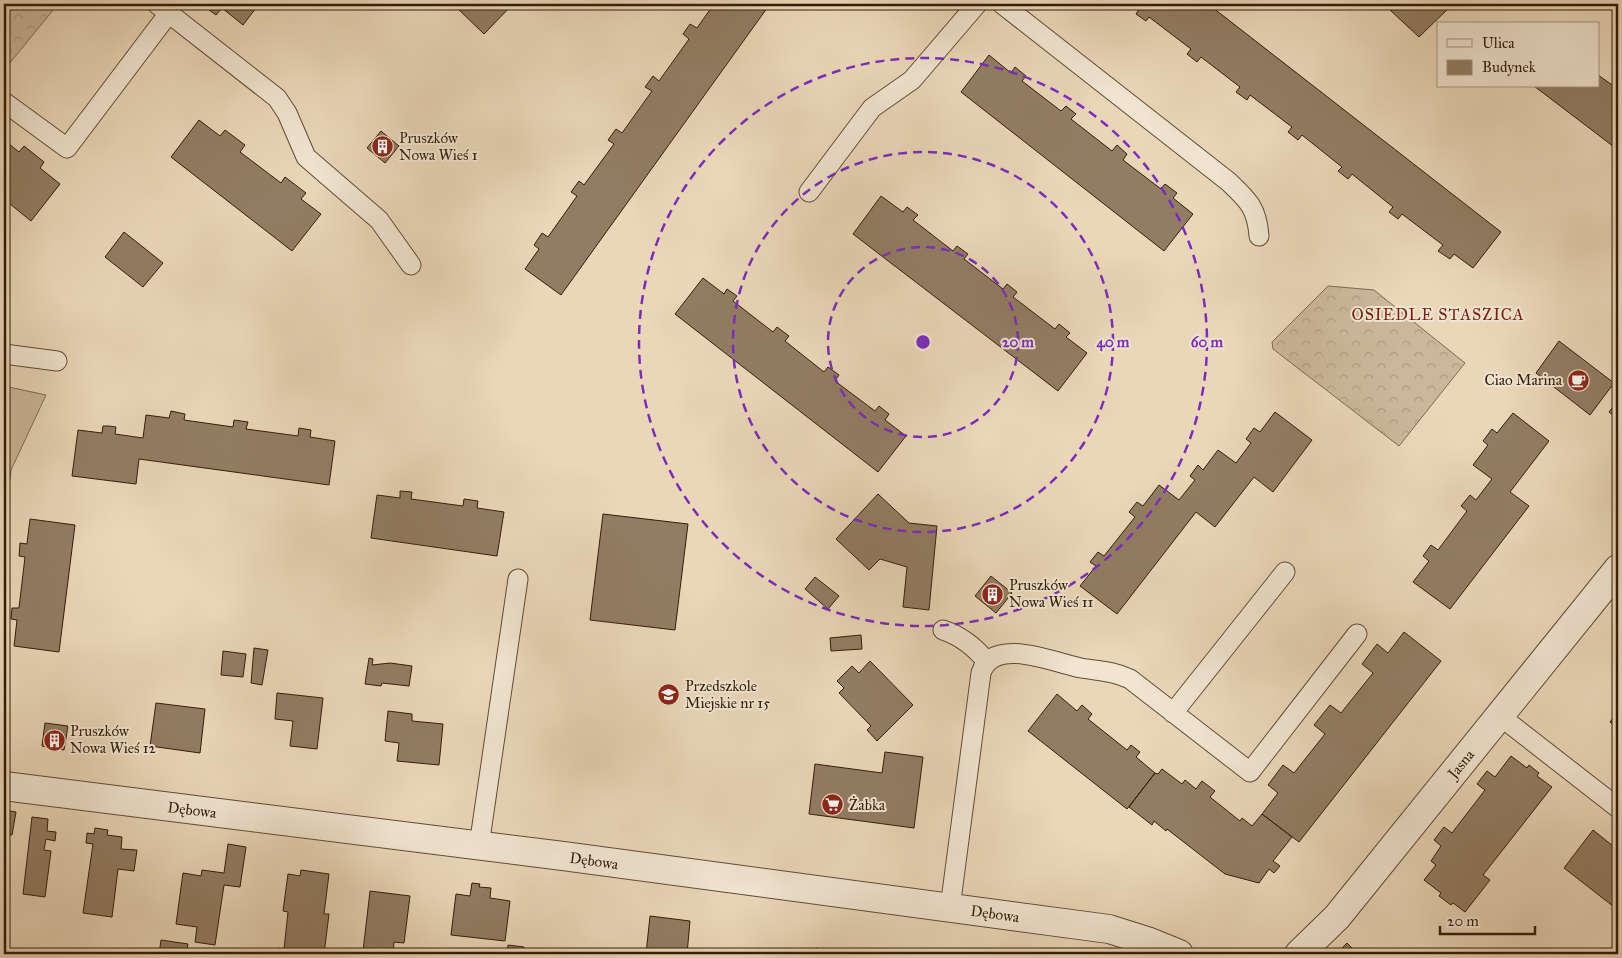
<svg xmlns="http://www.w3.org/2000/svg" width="1622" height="958" font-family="'IM FELL Great Primer',serif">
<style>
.grass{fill:#cbb79a;stroke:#7f6a52}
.forest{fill:url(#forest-crowns);stroke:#7f6a52}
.building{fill:#927d64;stroke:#331c09}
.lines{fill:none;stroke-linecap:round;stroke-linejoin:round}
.service-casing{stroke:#614b35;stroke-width:21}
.minor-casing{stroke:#614b35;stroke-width:30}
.service{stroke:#f1e5d1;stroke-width:19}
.minor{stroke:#f1e5d1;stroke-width:28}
.ring{fill:none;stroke:#7b2cbf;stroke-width:2.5;stroke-dasharray:9 6}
.labels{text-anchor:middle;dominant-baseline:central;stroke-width:4;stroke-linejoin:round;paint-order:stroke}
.poi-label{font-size:15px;fill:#331c09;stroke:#f1e5d1;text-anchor:start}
.street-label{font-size:15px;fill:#331c09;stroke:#f1e5d1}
.neighbourhood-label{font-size:16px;letter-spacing:1px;fill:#7a1f14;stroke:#f1e5d1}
.centre{fill:#7b2cbf;stroke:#f1e5d1;stroke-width:2.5}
.ring-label{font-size:15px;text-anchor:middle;font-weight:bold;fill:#7b2cbf;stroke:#f1e5d1;stroke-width:4;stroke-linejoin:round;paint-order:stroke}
</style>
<defs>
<pattern id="forest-crowns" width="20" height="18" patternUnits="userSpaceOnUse" patternTransform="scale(1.25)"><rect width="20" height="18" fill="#cbb79a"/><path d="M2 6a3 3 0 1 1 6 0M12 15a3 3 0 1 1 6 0" fill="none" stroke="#af9d83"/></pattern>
</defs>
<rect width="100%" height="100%" fill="#ead7b8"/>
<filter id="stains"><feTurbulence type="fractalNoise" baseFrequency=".004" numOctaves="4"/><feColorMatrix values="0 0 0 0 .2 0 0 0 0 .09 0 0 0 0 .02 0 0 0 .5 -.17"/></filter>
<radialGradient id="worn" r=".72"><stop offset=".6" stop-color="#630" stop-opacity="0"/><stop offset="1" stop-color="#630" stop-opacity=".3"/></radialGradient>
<path class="grass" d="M4,386L46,395L11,470L4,532Z"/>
<path class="forest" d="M4,4H58L9,64L4,60Z
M1328,286L1374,290L1465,363L1399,446L1273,349L1272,342Z"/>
<path class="building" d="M201,4H259L243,25L222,8L216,15Z
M453,4H513L484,34Z
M714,4H770L561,295L525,269L539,249L534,245L542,233L548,237L577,196L571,192L579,181L584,185L614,144L608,140L616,129L622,133L652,91L645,87L653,76L659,81L689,39L683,34L690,24L697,28Z
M1133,4H1208L1501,232L1473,268L1454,254L1450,259L1438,251L1443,245L1402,214L1398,219L1389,212L1393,207L1352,174L1348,179L1338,171L1342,167L1302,135L1298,140L1288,132L1292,127L1250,95L1247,100L1236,92L1240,87L1201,57L1197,62L1187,54L1191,49L1149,17L1146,21L1136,14L1139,9Z
M1396,4H1453L1419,37L1390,10Z
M989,55L1011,73L1015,67L1026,76L1022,81L1061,111L1066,106L1076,114L1071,119L1112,151L1117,145L1127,154L1123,160L1161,189L1165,184L1177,193L1173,198L1193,214L1164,251L961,92Z
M1598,75L1615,87L1618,82V150L1534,86H1598Z
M199,120L220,136L225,130L245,145L240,152L281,183L285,177L306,193L301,199L321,214L292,251L171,157Z
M381,131L399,146L385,163L367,148Z
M4,140L19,152L24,146L44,162L40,168L60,184L31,221L4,199Z
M881,196L903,212L907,207L918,215L913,220L953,251L957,246L968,254L964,259L1003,289L1007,284L1017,292L1013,297L1055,329L1059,324L1070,333L1066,337L1087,353L1058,391L853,234Z
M124,232L163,263L143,287L105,257Z
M703,278L724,294L727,289L737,296L733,301L773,332L777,327L789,336L785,341L824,372L828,367L839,375L835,381L875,411L879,406L889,414L885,420L906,436L878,472L675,314Z
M1559,341L1614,383L1590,415L1536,373Z
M1618,400V419L1609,412Z
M171,411L185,414L184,420L233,427L234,420L248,422L246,429L298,436L299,428L311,430L310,437L335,441L329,485L139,459L136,484L72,476L78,430L102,433L103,426H109L116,427L115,434L143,438L146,415L169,418Z
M1275,412L1312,440L1273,492L1254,477L1215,527L1196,512L1117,614L1080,586L1096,566L1090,562L1098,552L1104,556L1135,517L1129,512L1137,502L1143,506L1159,485L1179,500L1195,480L1190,476L1198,465L1203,470L1218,450L1236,463L1251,443L1246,439L1254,428L1260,432Z
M1513,413L1549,441L1510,492L1529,506L1450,609L1413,582L1429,561L1423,556L1431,545L1438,550L1467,511L1461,506L1470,495L1476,500L1492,479L1473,465L1488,445L1483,441L1492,429L1497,433Z
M400,491L412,492L411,499L463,506L464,499L478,501L477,508L504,512L497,556L371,538L377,495L400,498Z
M878,494L909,523L937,526L929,610L903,607L907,567L880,559L869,570L836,539Z
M603,514L688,524L675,630L590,620Z
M30,519L75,525L59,652L14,646L17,620L11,619L12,608H19L25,557L19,556L20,543L27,544Z
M991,576L1012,593L996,613L975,596Z
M815,577L839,596L828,609L805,589Z
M1404,632L1441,661L1299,842L1262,814L1278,793L1268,785L1283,765L1294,773L1325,734L1314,725L1330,705L1341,713L1373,673L1362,664L1377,644L1388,653Z
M861,635L862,649L831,651L830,638Z
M254,648L268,650L262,685L251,683Z
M223,651L246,654L243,677L221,675Z
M369,658L373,659L372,665L390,663L412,666L409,686L382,683L381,686L365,684Z
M870,661L913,705L877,741L867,730L871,726L839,693L844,688L837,681L852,666L859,673Z
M277,693L323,698L317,749L290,746L293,721L275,719Z
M1057,694L1077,711L1082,705L1092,714L1088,719L1127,750L1131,745L1140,752L1136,757L1155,773L1127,809L1028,731Z
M156,703L205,709L200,753L150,746Z
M388,711L412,714V721L443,724L439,765L397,761L399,743L385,741Z
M1618,712V728L1610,722Z
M45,723L68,726L64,750L42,746Z
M885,752L923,757L914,828L809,814L815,764L882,773Z
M1511,756L1527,768L1529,765L1539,773L1537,776L1552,787L1483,875L1490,880L1465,912L1453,903L1451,905L1439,896L1441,893L1424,880L1436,865L1431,861L1441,846L1434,840L1444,827L1452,833L1485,790L1477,784L1487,771L1495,777Z
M1162,769L1182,784L1185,780L1196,789L1202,781L1215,791L1210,797L1240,821L1242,818L1252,826L1262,814L1292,837L1273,861L1280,866L1274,873L1269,869L1259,883L1225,874L1167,829L1166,831L1154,821L1152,825L1129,807L1155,773L1158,774Z
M4,810L16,812L12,835L4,834Z
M32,817L48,819L47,831L56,832L55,841L46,839L44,850L51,851L45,897L23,894Z
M95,828L108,830L107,835L122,837L121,849L137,850L134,871L118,869L112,917L83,913L93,844L86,843L87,833L94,834Z
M1593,830L1613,846L1618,840V910L1564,868Z
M228,844L246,847L240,887L224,885L215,945L195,942L197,927L176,924L183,873L201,876L202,870L224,873Z
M301,870L329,874L324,914H329L324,954H278V948L284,949L288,912L283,911L288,874L300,876Z
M472,883L480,884L479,887L491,888L490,898L510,901L505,941L451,935L456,894L470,896Z
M370,891L410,896L404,943L394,942L393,954L363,951Z
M650,916L690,921L687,954H646Z
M161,940L188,944L186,954H159Z
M1347,943L1358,954H1336Z
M508,945L524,947V954H507Z
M816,948L827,950V954H815Z"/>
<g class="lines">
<defs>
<path id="service" d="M157,4L277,98L287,113L306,157L379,220L411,265
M1002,4L1229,182C1248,200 1257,208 1259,236
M4,102L67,148L169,13
M809,192L872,108L912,80L977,4
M4,354L57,361
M943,630C961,636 975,647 987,662
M1173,713L1285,572
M1500,716L1618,808
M479,846L518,579
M950,908L981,673C993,635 1055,663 1081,668C1099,671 1113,671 1130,679L1250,772L1357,634"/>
<path id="minor" d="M4,786L563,856L1109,929L1147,941L1179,954
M1299,954L1337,917L1618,569"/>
</defs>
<use href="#service" class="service-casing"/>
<use href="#minor" class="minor-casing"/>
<use href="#service" class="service"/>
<use href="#minor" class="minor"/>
</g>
<g class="ring">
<circle cx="923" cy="342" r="95"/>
<circle cx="923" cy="342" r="190"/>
<circle cx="923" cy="342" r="284"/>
</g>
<defs>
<symbol id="building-disc" viewBox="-11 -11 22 22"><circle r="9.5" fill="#8f2418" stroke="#f1e5d1"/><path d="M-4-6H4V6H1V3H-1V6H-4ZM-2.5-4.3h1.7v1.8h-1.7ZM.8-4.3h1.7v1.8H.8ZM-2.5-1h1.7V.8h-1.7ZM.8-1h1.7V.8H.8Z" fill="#fff"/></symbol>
<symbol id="cafe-disc" viewBox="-11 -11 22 22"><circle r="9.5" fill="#8f2418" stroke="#f1e5d1"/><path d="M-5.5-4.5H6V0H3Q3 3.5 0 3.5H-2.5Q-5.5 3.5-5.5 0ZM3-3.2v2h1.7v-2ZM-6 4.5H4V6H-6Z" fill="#fff"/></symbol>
<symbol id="school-disc" viewBox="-11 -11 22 22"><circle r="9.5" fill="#8f2418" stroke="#f1e5d1"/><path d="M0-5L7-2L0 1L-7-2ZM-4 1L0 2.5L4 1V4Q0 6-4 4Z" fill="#fff"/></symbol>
<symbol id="supermarket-disc" viewBox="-11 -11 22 22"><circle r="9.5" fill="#8f2418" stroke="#f1e5d1"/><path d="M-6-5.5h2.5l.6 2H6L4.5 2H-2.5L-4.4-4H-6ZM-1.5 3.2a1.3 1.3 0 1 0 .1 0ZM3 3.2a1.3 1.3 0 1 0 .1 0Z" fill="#fff"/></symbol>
</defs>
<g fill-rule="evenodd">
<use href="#building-disc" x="370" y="134" width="25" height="25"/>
<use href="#cafe-disc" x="1566" y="368" width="25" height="25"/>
<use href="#building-disc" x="980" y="582" width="25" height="25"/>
<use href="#school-disc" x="656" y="682" width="25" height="25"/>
<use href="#building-disc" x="42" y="728" width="25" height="25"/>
<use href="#supermarket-disc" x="820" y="792" width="25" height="25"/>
</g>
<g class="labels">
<g class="poi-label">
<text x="399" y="138">Pruszków<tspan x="399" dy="17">Nowa Wieś 1</tspan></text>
<text x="1562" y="380" text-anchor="end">Ciao Marina</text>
<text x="1009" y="585">Pruszków<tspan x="1009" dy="17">Nowa Wieś 11</tspan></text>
<text x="685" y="686">Przedszkole<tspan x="685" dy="17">Miejskie nr 15</tspan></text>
<text x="70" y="731">Pruszków<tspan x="70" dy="17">Nowa Wieś 12</tspan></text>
<text x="849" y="805">Żabka</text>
</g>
<g class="street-label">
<text transform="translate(1461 764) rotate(-51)">Jasna</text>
<text transform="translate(192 810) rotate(7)">Dębowa</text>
<text transform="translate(594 861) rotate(8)">Dębowa</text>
<text transform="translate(995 914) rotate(8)">Dębowa</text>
</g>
<g class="neighbourhood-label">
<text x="1438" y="314">OSIEDLE STASZICA</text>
</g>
</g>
<circle cx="923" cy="342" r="8" class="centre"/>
<g class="ring-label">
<text x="1018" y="347">20 m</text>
<text x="1113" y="347">40 m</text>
<text x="1207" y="347">60 m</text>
</g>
<rect width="1622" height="958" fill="none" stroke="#ead7b8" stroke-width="20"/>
<rect x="5" y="5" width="1612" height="948" fill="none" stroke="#331c09" stroke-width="2.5"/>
<rect x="10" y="10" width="1602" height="938" fill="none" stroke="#331c09"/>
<rect x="1437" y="22" width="162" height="65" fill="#f1e5d1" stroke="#a59581"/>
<rect x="1447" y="39" width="25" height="8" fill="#f1e5d1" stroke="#a59581"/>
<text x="1482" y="48" font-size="15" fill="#331c09">Ulica</text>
<rect x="1447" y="60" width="25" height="15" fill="#927d64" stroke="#a59581"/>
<text x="1482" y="72" font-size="15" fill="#331c09">Budynek</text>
<path d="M1440 926v8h95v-8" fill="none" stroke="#331c09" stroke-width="2.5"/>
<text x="1447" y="926" font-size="15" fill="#331c09" stroke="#f1e5d1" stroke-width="4" paint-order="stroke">20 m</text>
<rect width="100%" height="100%" filter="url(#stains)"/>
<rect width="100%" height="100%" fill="url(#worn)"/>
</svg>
